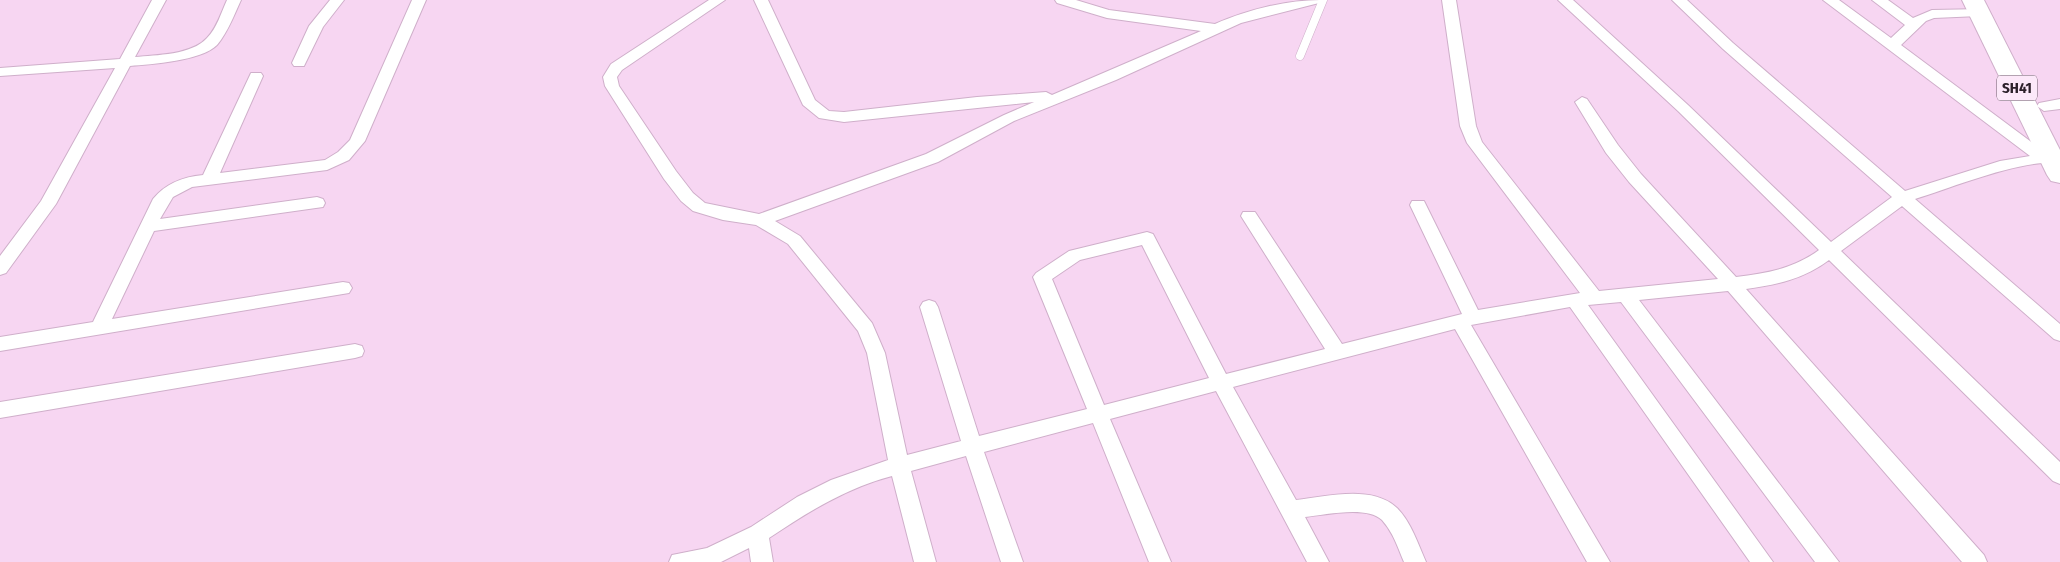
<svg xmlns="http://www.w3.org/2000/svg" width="2060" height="562" font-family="'Fira Sans Condensed',sans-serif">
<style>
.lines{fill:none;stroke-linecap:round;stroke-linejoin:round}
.lane-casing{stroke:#cfafca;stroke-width:9}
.street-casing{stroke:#cfafca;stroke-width:2}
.primary-casing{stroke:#cfafca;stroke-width:2}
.lane{stroke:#fff;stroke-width:8}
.street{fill:#fff;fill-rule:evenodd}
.primary{fill:#fff;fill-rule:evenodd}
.labels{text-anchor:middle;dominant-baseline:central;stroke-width:4;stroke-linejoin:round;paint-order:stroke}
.shield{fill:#fce8f9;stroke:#6b5d69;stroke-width:1}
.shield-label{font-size:15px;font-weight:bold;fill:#2d212b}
</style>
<rect width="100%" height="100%" fill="#f7d6f2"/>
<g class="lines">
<defs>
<path id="lane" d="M1300,56L1323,0"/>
<path id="street" d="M152,0H166L135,57C156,55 192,55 207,38C217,28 221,13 227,0H241C234,15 228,32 217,45C201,61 152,64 130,66L56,204L6,273L0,275V256L41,201L115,68L0,76V68L120,59Z
M330,0H344L323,27L304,66H294L292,63L309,26Z
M412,0H426L365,141L349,160L327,170L192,187L173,197L160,219L317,197L323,199L325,203L323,207L154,231L112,319L343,282L349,283L352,288L349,293L0,351V337L93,322L153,199C166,183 183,177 203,175L251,73H261L263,76L220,173L325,160L338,152L350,140Z
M709,0H725L622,70L617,77L619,86L676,171L693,193L705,203L759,214L926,154L1004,115L1034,102L844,122L819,118L803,105L754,0H768L815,100L829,111L844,112L977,97L1046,92L1052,95L1201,31L1107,18L1057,3L1055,0H1076L1109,10L1215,24C1247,10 1286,0 1321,0L1319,3L1241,23L1116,80L1014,121L938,162L775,221L800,236L872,323L885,353L907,455L961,441L920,307L923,302L929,300L935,302L938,307L979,436L1087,409L1033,277L1036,273L1069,251L1147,232L1153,234L1226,374L1325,349L1241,216L1243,212H1255L1342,344L1462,314L1410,205L1412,201H1424L1426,205L1478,310L1580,293L1467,143L1460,126L1442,0H1456L1476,126L1482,142L1599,291L1718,279L1629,182L1606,153L1575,102L1582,97L1587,99L1618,145L1641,174L1736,277C1767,273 1793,269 1819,250L1678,111L1558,0H1573L1688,105L1831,242L1892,197L1723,49L1672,0H1687L1733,43L1905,191L2000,161L2030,156L1823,0H1839L1891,38L1905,25L1872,0H1888L1913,18L1932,10L1984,9L1986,12L1984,15L1979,16L1934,18L1926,21L1901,45L2046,153H2060V163C2021,159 1954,187 1915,199L2060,324V341L2054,339L1902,206L1841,251L2060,462V484L2053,481L1829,260C1804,279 1776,285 1746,289L1984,555L1987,562H1962L1728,291L1639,300L1839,562H1815L1621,302L1588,305L1773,562H1750L1570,307L1471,325L1610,562H1587L1455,329L1233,387L1296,500C1325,497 1372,484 1397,508C1411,522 1418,544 1426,562H1404C1398,548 1393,532 1382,520C1367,505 1324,515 1305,517L1329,562H1307L1216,391L1110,419L1171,562H1149L1093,423L984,452L1023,562H1001L966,456L911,471L936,562H914L892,476C846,488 808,512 769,538L773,562H751L749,548L721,562H669L672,555L707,548L751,527L797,497L831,480L888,460L867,353L858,331L788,244L756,225L723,220L693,211L681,201L664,179L605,86L603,77L611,64ZM1142,245L1209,378L1104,405L1052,279L1080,260Z
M2060,99V109L2044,111L2037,106L2039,103Z
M355,344L362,346L364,351L362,356L355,358L0,418V402Z"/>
<path id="primary" d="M1962,0H1984L2060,150V183L2051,181L2047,175Z"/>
</defs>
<use href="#lane" class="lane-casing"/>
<use href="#street" class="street-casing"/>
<use href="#primary" class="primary-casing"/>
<use href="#lane" class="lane"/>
<use href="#street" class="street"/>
<use href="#primary" class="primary"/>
</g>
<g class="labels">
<rect class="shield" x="1997" y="75.5" width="40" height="25" rx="4"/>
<g class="shield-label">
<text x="2017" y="88">SH41</text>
</g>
</g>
</svg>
